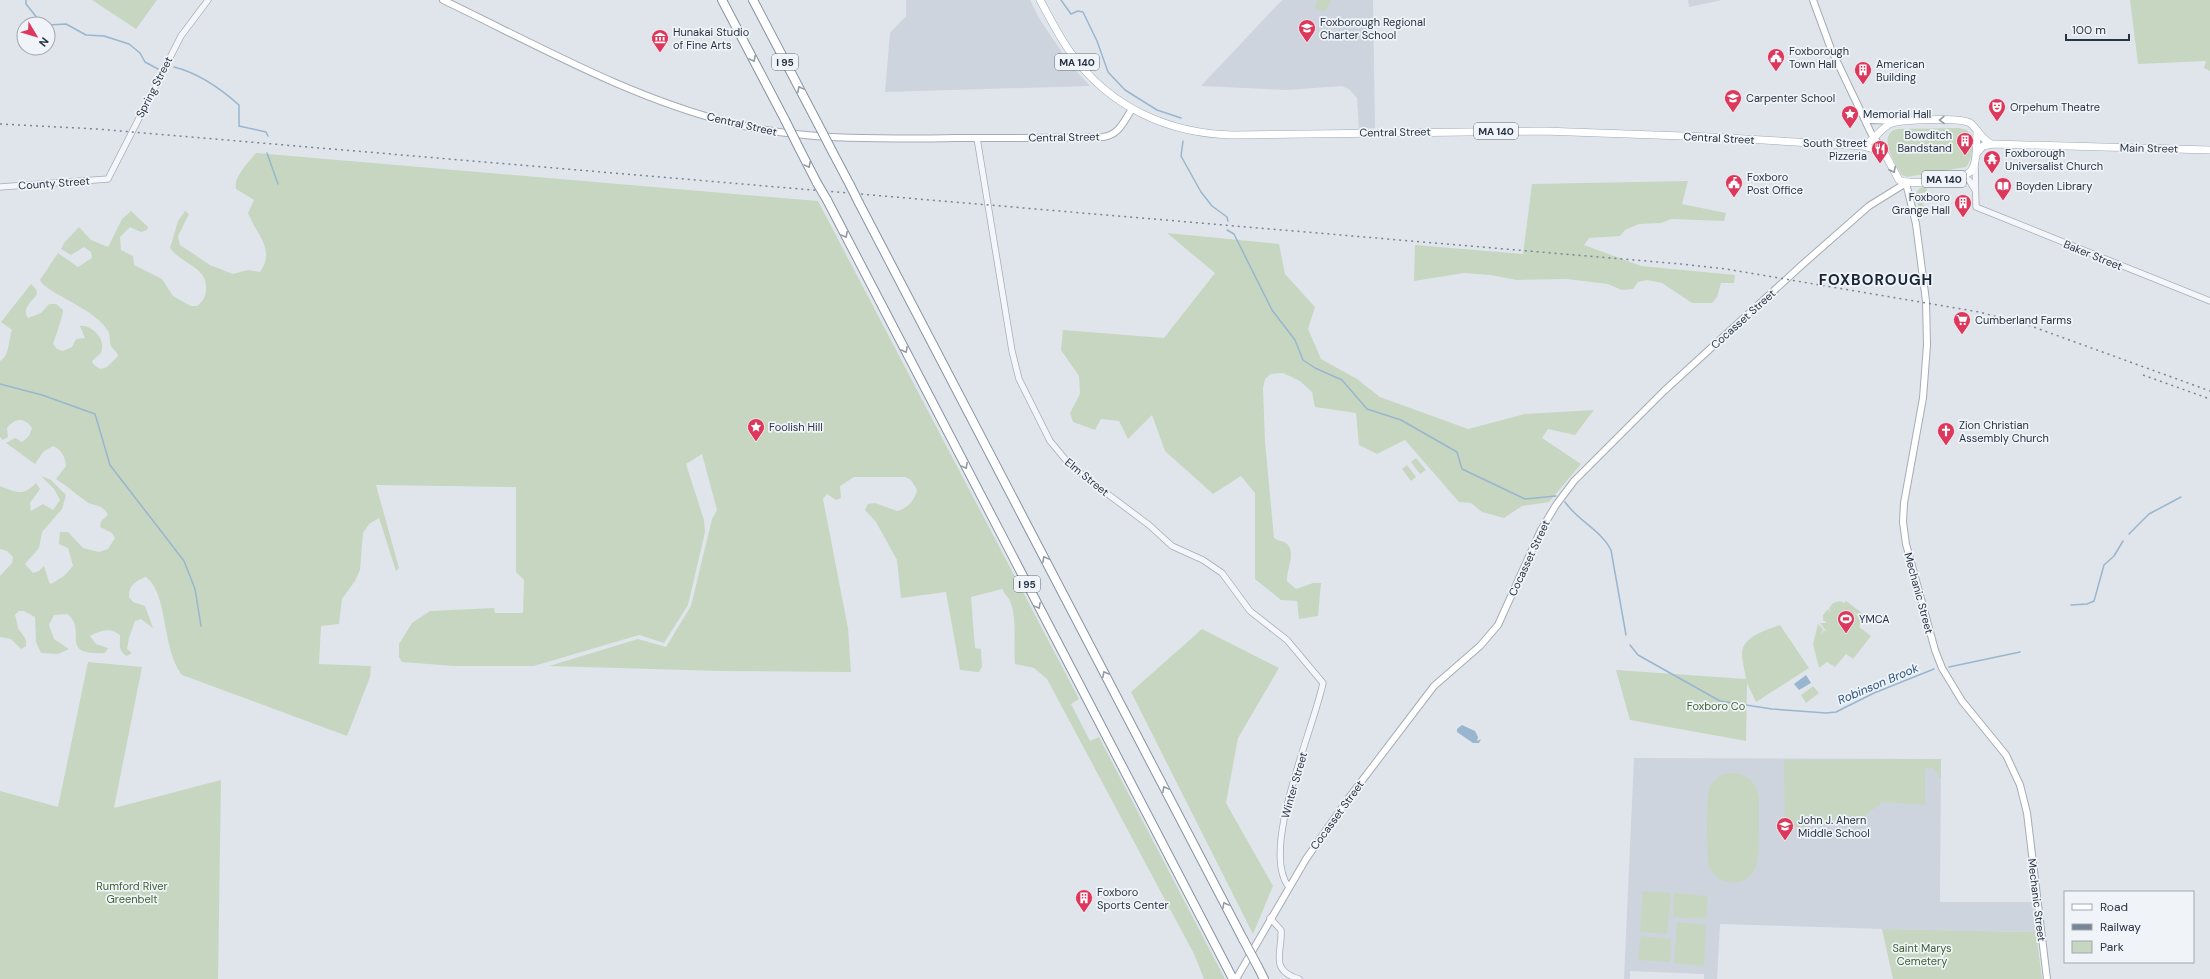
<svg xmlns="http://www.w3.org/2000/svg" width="2210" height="979" font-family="'DM Sans',sans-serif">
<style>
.built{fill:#ced4dd}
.green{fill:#c7d6c1}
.water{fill:#98b6cf}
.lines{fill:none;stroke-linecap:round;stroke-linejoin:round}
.stream{stroke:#98b6cf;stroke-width:1.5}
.tertiary-casing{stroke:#a5acb6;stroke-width:7}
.secondary-casing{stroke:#a5acb6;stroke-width:8}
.primary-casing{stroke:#9eaab8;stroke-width:8}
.motorway-casing{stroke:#8693a3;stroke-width:10}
.tertiary{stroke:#f4f6f9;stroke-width:5.5}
.secondary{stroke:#fff;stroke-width:6}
.primary{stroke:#fff;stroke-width:7}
.motorway{stroke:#fff;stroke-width:8}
.rail{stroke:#788596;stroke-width:1.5;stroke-dasharray:2 4;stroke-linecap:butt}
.motorway-bridge-casing{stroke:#8693a3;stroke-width:10;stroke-linecap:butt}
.motorway-bridge{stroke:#fff;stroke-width:8}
.oneway{stroke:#9399a2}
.labels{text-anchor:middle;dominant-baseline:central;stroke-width:3.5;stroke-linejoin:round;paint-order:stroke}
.shield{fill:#f0f4f8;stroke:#636d7a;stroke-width:1}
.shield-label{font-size:10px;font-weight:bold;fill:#273344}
.poi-label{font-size:11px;fill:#273344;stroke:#f0f4f8;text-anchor:start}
.street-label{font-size:11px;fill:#273344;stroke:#f0f4f8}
.park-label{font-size:11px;fill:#3e6233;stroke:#f0f4f8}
.water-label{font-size:12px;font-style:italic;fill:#2c557d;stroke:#f0f4f8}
.district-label{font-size:15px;font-weight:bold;letter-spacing:1px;fill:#192435;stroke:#f0f4f8}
</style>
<rect width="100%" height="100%" fill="#e0e5eb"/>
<path class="built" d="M906,0H1030L1039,18L1069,63L1090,86L885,92L890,33L906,16Z
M1282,0H1373L1375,128L1359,129L1357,98L1350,90L1342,86L1287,90L1201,86Z
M1688,0H1722L1689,7Z
M1634,758L1941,759L1940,902H2033L2036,932L1882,929L1720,924L1717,979H1704V974L1630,971V979H1624Z"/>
<path class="green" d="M92,0H157L136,29Z
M1317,0H1331V1L1326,10L1321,11L1315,8Z
M2130,0H2210V71L2204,68L2206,61L2138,64Z
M1959,128L1967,130C1975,139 1973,159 1966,167L1907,177L1902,175C1895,163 1877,136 1896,129Z
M256,153L818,201L1079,699L1071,704L1090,741L1099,737L1225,979H1204L1194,954L1047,679L1034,668L1015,664C1013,644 1018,617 1009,599C1007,596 1004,593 1002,589L971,597L975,648L981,649L982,667L979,672L960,670L946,592L901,598L897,560L876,522L865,510L868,504L875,503L897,511C907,509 915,500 917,490L911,480L905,477H854L840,486L841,498L836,500L827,494L823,499L848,628L851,672L721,671L549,666L638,639L666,647L691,606L712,519L717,510L702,454L686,464L704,520L705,532L688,605L664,643L639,635L534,666H454L402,662L399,657V644L412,623L430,611L494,608L495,613H523L524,580L516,572V487L376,485L399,568L396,571L379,518L369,524L363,533L360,570L355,581L342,599L339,624L321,626L319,664L371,666L370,677L347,736L182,675C161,648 169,595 146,577C136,580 128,586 129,597L133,602L145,606L153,628L141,619L135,621L129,638L127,649L132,653L127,656C118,651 120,645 120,635C111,627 100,630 90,636L96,644L108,648L105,653C56,656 89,630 67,614L54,615L49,625L54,639L69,649L58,654L41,653L36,642L35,617L24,611H19L15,615C17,620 17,628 20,631C24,637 27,638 26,646L21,649L11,639L0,637V576L12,563L13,557L7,551L0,549V486C16,492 23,497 36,483L40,489L30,503L31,511L43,504L53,510L60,500L54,489L41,476L51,480L66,495L62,509L42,532L39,548L25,564L33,573L39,571L44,566L49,582L51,584L64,576L73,566L68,548L59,544L60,532H68L83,548L99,552L108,549L115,538L112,533L100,527L101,521L108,515C102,502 92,507 87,502C77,495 67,486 56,479L66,466C66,458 61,449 53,446L43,452L35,464L6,443L15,438L22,442L29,436L32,428C24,417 15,418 7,428L8,437L3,440L0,437V361C10,355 8,341 12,330L1,322L31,284L36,289L37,294C32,302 21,308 28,318L41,313L49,304H56L63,310C64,312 55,339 53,344L57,349L63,351L72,347L76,339L85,338L80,326C87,324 99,333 101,340C103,344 102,349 101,353L92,361L93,364L100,369L107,367L118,356C117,351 113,350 111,346C109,341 111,336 108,331C95,308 45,293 40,280L58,253L78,267L92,258L91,252L84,247L71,255L61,249L64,243L79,227L91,240L108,247L122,219L131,211L148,227L147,230L141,232L130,227L120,237L121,250L133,256L134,265L162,279L173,296L191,306H197C203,301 206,297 206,289C208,267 181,264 170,248L178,221L185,211L189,214L178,236L180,245L210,265L233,274L248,270L260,272C276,249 256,234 248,213L254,200L236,189C233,177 249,162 256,153Z
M1688,181L1682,204L1726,213L1724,221L1671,219L1661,223L1639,224L1625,230L1620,236L1589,238L1584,245L1641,266L1735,275L1734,283H1721L1717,297L1712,303H1692L1662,283L1647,280L1638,282L1633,289L1622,290L1608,284L1567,279L1517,280L1490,275L1464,273L1414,281L1415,245L1523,254L1532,184Z
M1926,186L1927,192L1922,193L1925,215L1920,217L1916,193L1920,188Z
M1167,233L1279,244L1285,274L1315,307L1308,329L1321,359L1357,379L1380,397L1468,429L1525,414L1594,410L1575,435L1548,429L1542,438L1581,464L1549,502L1522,506L1504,518L1482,512L1471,503L1459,502L1405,440L1377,454L1359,445L1356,413L1315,407L1312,392L1300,381L1283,373L1271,374L1265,379L1263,388L1265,441L1274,538C1278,541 1283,541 1286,543C1297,552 1286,570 1287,581L1296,589L1313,583H1321L1318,616L1299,619L1297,601L1281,600L1255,579V493L1241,476L1213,494L1165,451L1152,415L1128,439L1119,421L1101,419L1095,430L1073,422L1070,413L1080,394L1079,376L1061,350L1063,330L1164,338L1215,273Z
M1416,458L1426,470L1420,474L1411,462Z
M1407,465L1416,477L1411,481L1402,469Z
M1840,601L1844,603L1846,601L1870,619L1865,620L1852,610L1862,620L1859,627L1871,636L1853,659L1846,654L1835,667L1827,662L1819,668L1813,644L1818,624L1823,629L1821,635L1824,630L1827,632L1820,623H1827L1823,620V615L1828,609L1831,612L1829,608L1833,603Z
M1780,625L1809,668L1756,702L1747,683L1746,741L1630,720L1616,670L1746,679C1745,671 1742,662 1742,654C1742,636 1767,630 1780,625Z
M1202,629L1279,668L1238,738L1226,803L1273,886L1253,934L1131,692Z
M88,662L142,667L114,808L221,780L218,979H0V791L58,807Z
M1813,686L1819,693L1806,703L1801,695Z
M1941,759V779L1933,768L1925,769V805L1883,802L1860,819L1811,820L1807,827H1785L1784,760Z
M1729,773C1745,772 1756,781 1759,797C1759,809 1759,821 1759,833C1758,853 1761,883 1732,882C1723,882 1715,877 1710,869C1706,860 1706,796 1710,787C1714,779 1721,774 1729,773Z
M1643,891L1671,893L1667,934L1640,932Z
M1674,893L1708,896L1706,919L1673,917Z
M1677,922L1706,925L1704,966L1674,963Z
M1882,929L2036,932L2042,979H1893Z
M1641,936L1671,939L1670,962L1638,960Z"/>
<path class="water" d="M1806,675L1811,683L1799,690L1794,684Z
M1462,725L1475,731L1478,737L1477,741L1481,739L1479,743H1473L1457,732V729Z"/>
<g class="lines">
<path class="stream" d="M26,0V4L42,24
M1061,0L1071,14L1078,11L1083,12L1097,41L1108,72L1125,90L1157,110L1181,118
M48,25L66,24L86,35L104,36L129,44L140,53L145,62L158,69
M174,67C198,73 220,88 239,105V126L266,132L268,136
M1183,141L1181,156L1201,192L1212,206L1227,217L1228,221
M267,153L278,184
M1227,230L1234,234L1272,310L1295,340L1303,360L1315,368L1342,380L1367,409L1401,420L1457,452L1462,469L1525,499L1556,496
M0,384L42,395L95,414L110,465L184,561L195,589L201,626
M1565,502C1578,521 1602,531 1611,550L1626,635
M2129,534L2149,514L2181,497
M2071,605L2087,604L2094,601L2104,565L2114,556L2123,541
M1630,645L1638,655L1720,701L1772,709L1826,713L1836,712L1874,693L1934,669
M1949,667L2020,652"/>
<defs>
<path id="tertiary" d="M977,138L1012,351L1019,379L1050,441L1065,459L1085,477L1149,525L1172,546L1203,560L1222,573L1250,611L1287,640L1323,683C1314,728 1259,851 1289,887
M1975,163L1976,207L2210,301
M1959,177L1969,180L1975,190
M0,187L108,179L181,36L208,0
M1270,918L1281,930C1283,951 1268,970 1299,979"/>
<path id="secondary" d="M443,0C537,45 630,98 731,123C805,141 879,139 955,138C1004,138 1054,138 1103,137C1119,135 1124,121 1132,109
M1813,0L1831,49L1871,133L1884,152
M1865,116L1871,120L1896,121
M1236,979L1306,859L1348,799L1434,686L1480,646L1498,625L1541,530L1556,505L1574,481L1664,391L1803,264L1869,206L1906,183L1916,224L1926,301L1927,345L1923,398L1904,503L1903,522L1906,544L1935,650L1942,668L1962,701L2006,755L2020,785L2027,813L2047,979"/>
<path id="primary" d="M1040,0C1050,18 1059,37 1071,53C1109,107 1169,134 1234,135L1543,131L1711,137L1863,146L1884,152L1899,180C1908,186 1963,180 1971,171C1978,162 1976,143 1977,131
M1863,146C1875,140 1881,127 1892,123C1904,120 1960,117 1970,123C1979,130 1981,140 1992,144
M1976,154L1983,146L1993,144L2210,150"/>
<path id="motorway" d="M722,0L785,120
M753,0L818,124
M799,148L817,183
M832,151L850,185
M827,200L1233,979
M859,203L1243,939
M1258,967L1264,979"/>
</defs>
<use href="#tertiary" class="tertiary-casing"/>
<use href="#secondary" class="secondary-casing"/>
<use href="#primary" class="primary-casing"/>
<use href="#motorway" class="motorway-casing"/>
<use href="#tertiary" class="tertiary"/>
<use href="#secondary" class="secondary"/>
<use href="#primary" class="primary"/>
<use href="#motorway" class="motorway"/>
<path class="rail" d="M0,124L97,129L1681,264L1726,269L1979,312L2028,325L2210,391
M2143,375L2210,399"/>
<defs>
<path id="motorway-bridge" d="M785,120L799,148
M818,124L832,151
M817,183L827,200
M850,185L859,203
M1243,939L1258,967"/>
</defs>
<use href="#motorway-bridge" class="motorway-bridge-casing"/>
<use href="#motorway-bridge" class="motorway-bridge"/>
</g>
<defs><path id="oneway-chevron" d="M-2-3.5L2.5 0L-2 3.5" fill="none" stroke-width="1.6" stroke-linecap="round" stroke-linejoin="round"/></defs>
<g class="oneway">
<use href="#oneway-chevron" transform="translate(753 59) rotate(62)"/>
<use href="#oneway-chevron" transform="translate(800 89) rotate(-118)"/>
<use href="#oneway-chevron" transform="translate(1942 120) rotate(178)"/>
<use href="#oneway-chevron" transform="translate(808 165) rotate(62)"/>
<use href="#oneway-chevron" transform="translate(1893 170) rotate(63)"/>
<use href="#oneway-chevron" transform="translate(845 235) rotate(62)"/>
<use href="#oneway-chevron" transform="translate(905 350) rotate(62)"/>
<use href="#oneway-chevron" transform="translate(965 466) rotate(62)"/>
<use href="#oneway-chevron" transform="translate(1045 559) rotate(-118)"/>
<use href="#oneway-chevron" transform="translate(1038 606) rotate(62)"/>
<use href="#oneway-chevron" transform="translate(1105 674) rotate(-118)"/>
<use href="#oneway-chevron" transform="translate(1165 789) rotate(-118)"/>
<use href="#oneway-chevron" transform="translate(1225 905) rotate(-118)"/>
</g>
<defs>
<symbol id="school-pin" viewBox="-11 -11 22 30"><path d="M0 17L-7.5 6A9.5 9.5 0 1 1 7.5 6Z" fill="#dd385b" stroke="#f0f4f8"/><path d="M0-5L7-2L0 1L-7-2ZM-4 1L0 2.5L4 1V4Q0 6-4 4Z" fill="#fff"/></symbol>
<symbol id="museum-pin" viewBox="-11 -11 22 30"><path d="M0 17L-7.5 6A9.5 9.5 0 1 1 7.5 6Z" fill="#dd385b" stroke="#f0f4f8"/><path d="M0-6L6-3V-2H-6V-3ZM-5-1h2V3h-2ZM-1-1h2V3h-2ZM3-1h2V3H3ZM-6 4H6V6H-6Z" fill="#fff"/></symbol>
<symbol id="civic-pin" viewBox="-11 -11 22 30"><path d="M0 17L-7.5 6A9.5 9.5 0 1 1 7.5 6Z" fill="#dd385b" stroke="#f0f4f8"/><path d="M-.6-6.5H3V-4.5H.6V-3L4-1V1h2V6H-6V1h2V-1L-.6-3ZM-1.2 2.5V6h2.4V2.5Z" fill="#fff"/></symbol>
<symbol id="building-pin" viewBox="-11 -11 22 30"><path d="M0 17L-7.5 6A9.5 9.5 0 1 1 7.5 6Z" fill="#dd385b" stroke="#f0f4f8"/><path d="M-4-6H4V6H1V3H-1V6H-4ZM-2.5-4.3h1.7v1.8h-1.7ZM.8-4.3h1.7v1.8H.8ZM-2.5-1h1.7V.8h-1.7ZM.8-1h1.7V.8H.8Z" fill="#fff"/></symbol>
<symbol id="theatre-pin" viewBox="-11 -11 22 30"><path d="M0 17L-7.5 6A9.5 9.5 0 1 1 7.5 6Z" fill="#dd385b" stroke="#f0f4f8"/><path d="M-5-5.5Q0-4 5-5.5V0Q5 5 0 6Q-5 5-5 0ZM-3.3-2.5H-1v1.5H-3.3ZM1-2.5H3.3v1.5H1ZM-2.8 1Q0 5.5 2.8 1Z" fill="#fff"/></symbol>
<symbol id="sight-pin" viewBox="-11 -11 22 30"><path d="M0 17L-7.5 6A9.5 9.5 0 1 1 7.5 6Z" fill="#dd385b" stroke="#f0f4f8"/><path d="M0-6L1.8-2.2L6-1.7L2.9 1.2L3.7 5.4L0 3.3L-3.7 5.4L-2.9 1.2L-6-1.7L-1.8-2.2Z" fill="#fff"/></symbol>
<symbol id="restaurant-pin" viewBox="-11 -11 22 30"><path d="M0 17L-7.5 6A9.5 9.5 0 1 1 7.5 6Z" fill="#dd385b" stroke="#f0f4f8"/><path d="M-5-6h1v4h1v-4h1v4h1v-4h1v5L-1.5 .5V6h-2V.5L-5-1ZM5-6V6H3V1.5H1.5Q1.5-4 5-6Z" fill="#fff"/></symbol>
<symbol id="temple-pin" viewBox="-11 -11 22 30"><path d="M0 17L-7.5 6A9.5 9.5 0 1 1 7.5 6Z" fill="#dd385b" stroke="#f0f4f8"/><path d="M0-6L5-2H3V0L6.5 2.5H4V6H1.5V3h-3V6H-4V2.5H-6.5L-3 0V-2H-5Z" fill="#fff"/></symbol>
<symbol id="library-pin" viewBox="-11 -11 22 30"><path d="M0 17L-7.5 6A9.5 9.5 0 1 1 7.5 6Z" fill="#dd385b" stroke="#f0f4f8"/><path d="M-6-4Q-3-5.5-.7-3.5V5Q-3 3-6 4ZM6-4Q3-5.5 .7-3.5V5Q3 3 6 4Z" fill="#fff"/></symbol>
<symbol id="supermarket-pin" viewBox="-11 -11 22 30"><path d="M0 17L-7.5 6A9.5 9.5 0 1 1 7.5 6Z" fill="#dd385b" stroke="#f0f4f8"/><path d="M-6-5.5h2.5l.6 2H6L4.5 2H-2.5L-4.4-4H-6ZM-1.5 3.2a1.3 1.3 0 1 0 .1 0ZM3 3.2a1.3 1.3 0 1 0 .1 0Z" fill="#fff"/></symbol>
<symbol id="church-pin" viewBox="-11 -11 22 30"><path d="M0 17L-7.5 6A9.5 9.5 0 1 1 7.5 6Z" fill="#dd385b" stroke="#f0f4f8"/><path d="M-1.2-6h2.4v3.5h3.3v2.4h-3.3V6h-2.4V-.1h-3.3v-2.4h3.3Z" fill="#fff"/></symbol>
<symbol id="stadium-pin" viewBox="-11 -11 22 30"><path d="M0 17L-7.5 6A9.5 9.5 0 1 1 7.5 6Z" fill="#dd385b" stroke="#f0f4f8"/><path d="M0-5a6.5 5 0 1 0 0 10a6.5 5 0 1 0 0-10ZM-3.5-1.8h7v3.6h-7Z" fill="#fff"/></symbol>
</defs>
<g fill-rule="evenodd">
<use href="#school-pin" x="1297" y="18" width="20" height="27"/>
<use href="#museum-pin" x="650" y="28" width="20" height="27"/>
<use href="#civic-pin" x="1766" y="47" width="20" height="27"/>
<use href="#building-pin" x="1853" y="60" width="20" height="27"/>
<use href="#school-pin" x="1723" y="88" width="20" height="27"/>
<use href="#theatre-pin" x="1987" y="97" width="20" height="27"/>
<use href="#sight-pin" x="1840" y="104" width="20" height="27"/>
<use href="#building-pin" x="1955" y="131" width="20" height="27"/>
<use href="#restaurant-pin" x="1870" y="139" width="20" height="27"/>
<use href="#temple-pin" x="1982" y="149" width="20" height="27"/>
<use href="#civic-pin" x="1724" y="173" width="20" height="27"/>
<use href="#library-pin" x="1993" y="176" width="20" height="27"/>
<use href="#building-pin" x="1953" y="193" width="20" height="27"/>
<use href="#supermarket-pin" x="1952" y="310" width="20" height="27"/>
<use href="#sight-pin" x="746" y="417" width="20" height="27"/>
<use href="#church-pin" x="1936" y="421" width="20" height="27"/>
<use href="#stadium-pin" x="1836" y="609" width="20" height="27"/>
<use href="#school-pin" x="1775" y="816" width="20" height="27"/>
<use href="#building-pin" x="1074" y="888" width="20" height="27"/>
</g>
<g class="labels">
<g class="shield">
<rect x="772" y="54" width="26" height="16" rx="3"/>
<rect x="1055" y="54" width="44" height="16" rx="3"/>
<rect x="1474" y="123" width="44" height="16" rx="3"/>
<rect x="1922" y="171" width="44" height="16" rx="3"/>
<rect x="1014" y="576" width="26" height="16" rx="3"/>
</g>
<g class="shield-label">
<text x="785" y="62">I 95</text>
<text x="1077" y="62">MA 140</text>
<text x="1496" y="131">MA 140</text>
<text x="1944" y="179">MA 140</text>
<text x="1027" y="584">I 95</text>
</g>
<g class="poi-label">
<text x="1320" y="22">Foxborough Regional<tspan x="1320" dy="13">Charter School</tspan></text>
<text x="673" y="32">Hunakai Studio<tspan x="673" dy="13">of Fine Arts</tspan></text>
<text x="1789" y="51">Foxborough<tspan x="1789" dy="13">Town Hall</tspan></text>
<text x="1876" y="64">American<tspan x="1876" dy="13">Building</tspan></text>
<text x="1746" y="98">Carpenter School</text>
<text x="2010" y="107">Orpehum Theatre</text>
<text x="1863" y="114">Memorial Hall</text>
<text x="1952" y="135" text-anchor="end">Bowditch<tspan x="1952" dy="13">Bandstand</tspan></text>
<text x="1867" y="143" text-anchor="end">South Street<tspan x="1867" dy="13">Pizzeria</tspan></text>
<text x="2005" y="153">Foxborough<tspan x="2005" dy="13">Universalist Church</tspan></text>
<text x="1747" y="177">Foxboro<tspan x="1747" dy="13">Post Office</tspan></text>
<text x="2016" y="186">Boyden Library</text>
<text x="1950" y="197" text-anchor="end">Foxboro<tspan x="1950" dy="13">Grange Hall</tspan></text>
<text x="1975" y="320">Cumberland Farms</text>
<text x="1959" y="425">Zion Christian<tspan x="1959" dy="13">Assembly Church</tspan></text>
<text x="769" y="427">Foolish Hill</text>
<text x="1859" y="619">YMCA</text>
<text x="1798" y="820">John J. Ahern<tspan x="1798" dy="13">Middle School</tspan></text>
<text x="1097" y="892">Foxboro<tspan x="1097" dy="13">Sports Center</tspan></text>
</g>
<g class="street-label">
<text transform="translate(154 87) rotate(-63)">Spring Street</text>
<text transform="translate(742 124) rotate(13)">Central Street</text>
<text transform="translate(1395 132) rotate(-1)">Central Street</text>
<text transform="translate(1064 137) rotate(-1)">Central Street</text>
<text transform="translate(1719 138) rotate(3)">Central Street</text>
<text transform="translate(2149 148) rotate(1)">Main Street</text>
<text transform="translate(54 183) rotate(-4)">County Street</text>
<text transform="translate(2093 255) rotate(22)">Baker Street</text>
<text transform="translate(1743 319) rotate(-42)">Cocasset Street</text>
<text transform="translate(1087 477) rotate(39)">Elm Street</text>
<text transform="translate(1529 558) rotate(-65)">Cocasset Street</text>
<text transform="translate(1919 593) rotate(75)">Mechanic Street</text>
<text transform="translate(1294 785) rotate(-74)">Winter Street</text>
<text transform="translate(1337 815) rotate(-54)">Cocasset Street</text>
<text transform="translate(2037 900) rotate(83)">Mechanic Street</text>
</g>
<g class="park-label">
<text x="1716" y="706">Foxboro Co</text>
<text x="132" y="886">Rumford River<tspan x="132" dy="13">Greenbelt</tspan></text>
<text x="1922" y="948">Saint Marys<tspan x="1922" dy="13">Cemetery</tspan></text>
</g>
<g class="water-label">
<text transform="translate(1878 684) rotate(-23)">Robinson Brook</text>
</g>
<g class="district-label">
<text x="1876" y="280">FOXBOROUGH</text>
</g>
</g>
<rect x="2064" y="891" width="130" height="72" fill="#f0f4f8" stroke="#a0a7b0"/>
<rect x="2072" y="904" width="20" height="6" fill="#ffffff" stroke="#a0a7b0"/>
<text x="2100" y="911" font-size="12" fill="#273344">Road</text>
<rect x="2072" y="924" width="20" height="6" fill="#788596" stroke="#a0a7b0"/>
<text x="2100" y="931" font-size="12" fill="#273344">Railway</text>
<rect x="2072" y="941" width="20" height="12" fill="#c7d6c1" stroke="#a0a7b0"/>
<text x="2100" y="951" font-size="12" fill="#273344">Park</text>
<g transform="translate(36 36) rotate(128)"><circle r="19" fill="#f0f4f8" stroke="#a0a7b0"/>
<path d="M0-3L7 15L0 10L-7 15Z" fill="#dd385b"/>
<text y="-6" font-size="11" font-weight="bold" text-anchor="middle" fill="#273344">N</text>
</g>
<path d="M2066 34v6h63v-6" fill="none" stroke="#273344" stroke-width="2"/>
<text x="2072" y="34" font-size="12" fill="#273344" stroke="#f0f4f8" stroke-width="3" paint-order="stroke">100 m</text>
</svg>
